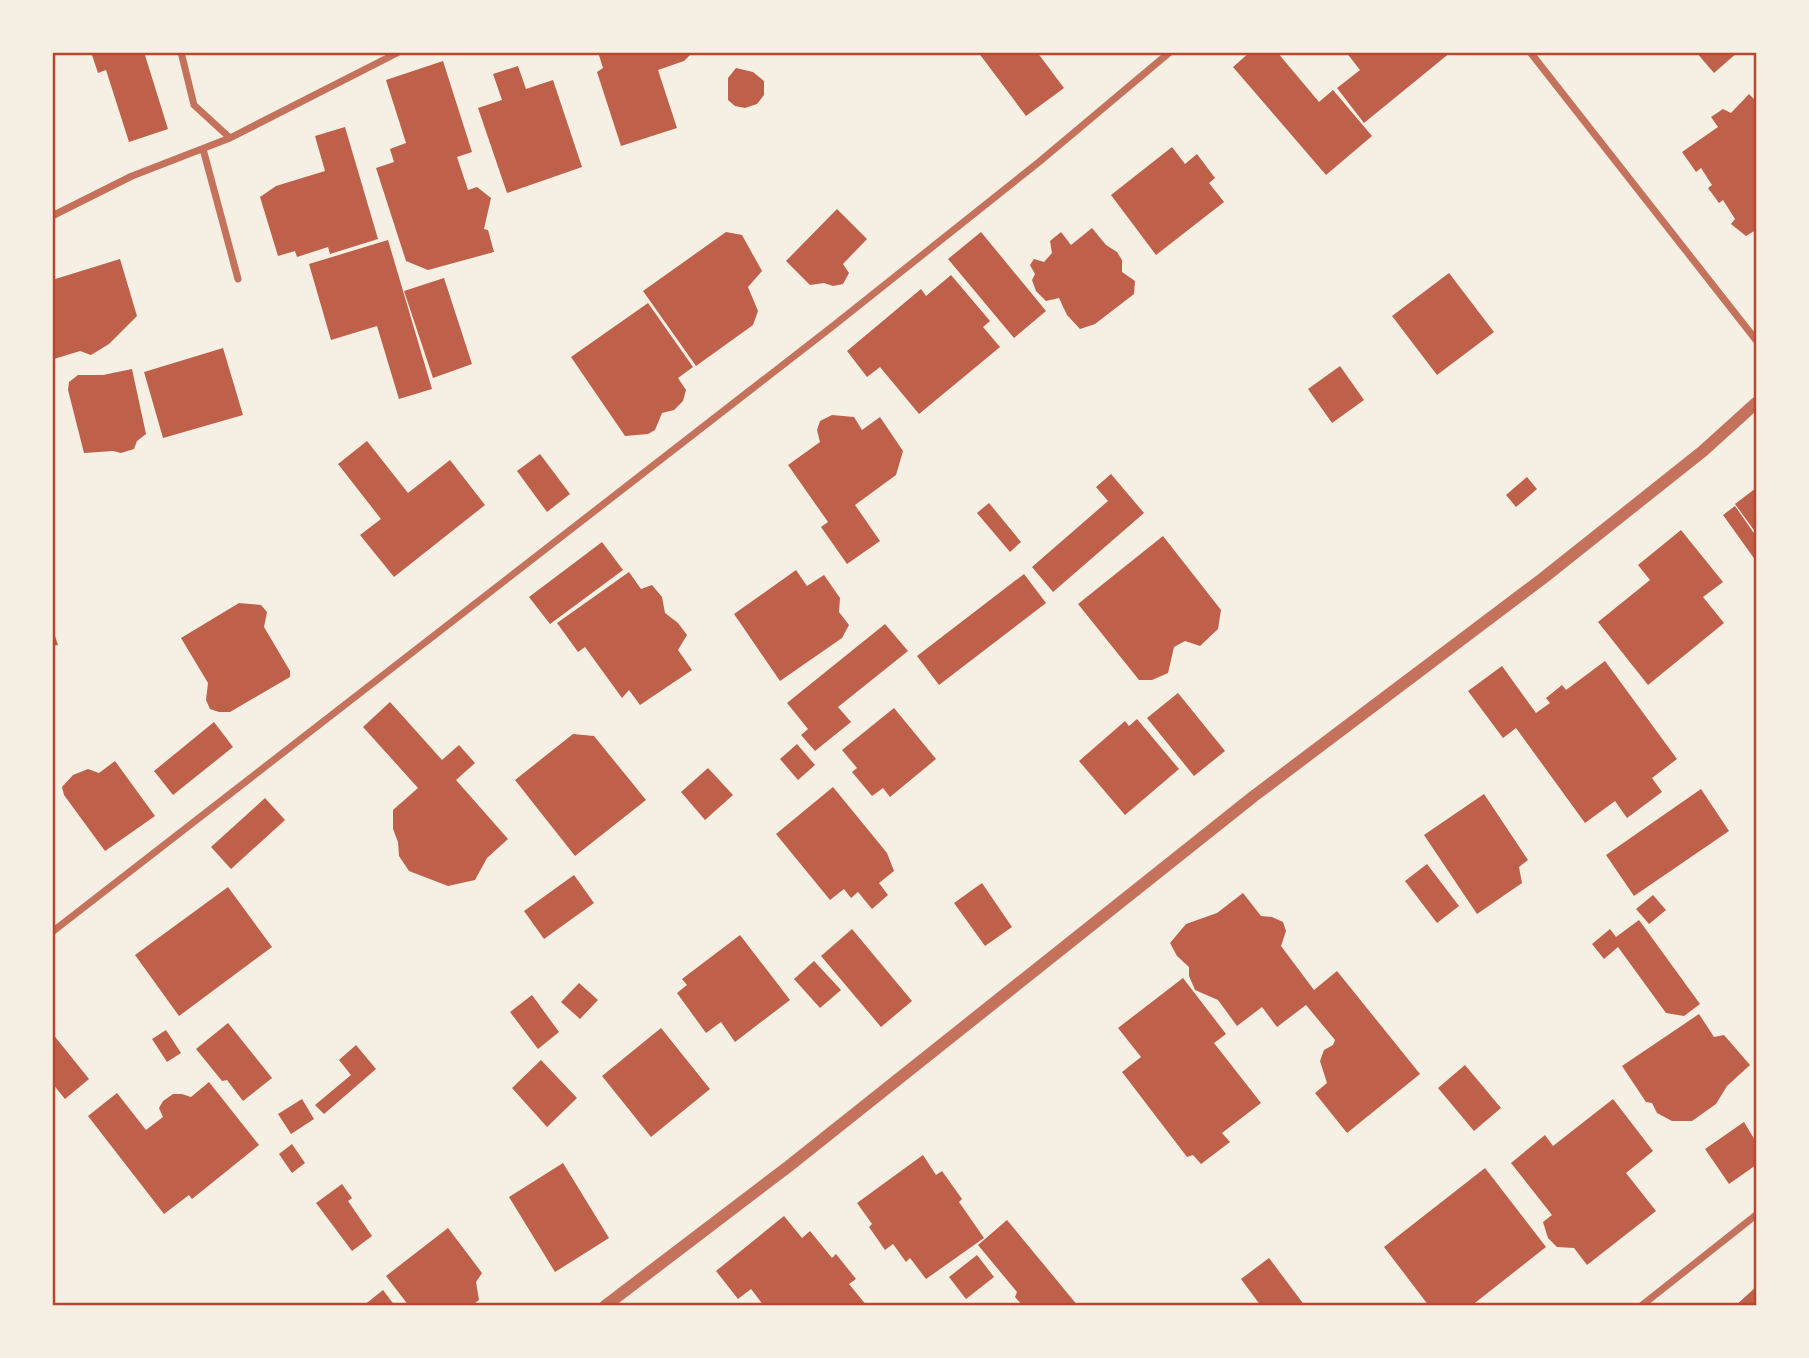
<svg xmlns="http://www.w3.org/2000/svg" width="1809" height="1358" font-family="Ubuntu,sans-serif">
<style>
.building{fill:#bf614a}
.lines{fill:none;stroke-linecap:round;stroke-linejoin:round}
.minor{stroke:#c5725c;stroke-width:7}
.tertiary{stroke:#c5725c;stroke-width:12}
.neatline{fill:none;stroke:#b5482f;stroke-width:2.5}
</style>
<rect width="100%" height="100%" fill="#f6efe4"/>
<path class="building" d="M91,52H144L168,129L129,142L106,70L98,73Z
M598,52H693L684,61L658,70L677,128L621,146L597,72L603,68Z
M978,52H1037L1064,88L1026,116Z
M1250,52H1277L1319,102L1333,90L1372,136L1326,175L1233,67Z
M1346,52H1451L1364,123L1337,88L1360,70Z
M1696,52H1738L1714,73Z
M443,61L472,152L457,157L468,190L477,187L491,198L484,229L488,230L494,252L428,270L406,261L376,168L394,162L390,149L406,143L386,80Z
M518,66L526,89L553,80L582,167L507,193L478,108L502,100L493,74Z
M736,68L753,72L764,81V95L757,104L745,108L735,106L728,100V78Z
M1749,94L1756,101V230L1746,236L1731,224L1735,219L1723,200L1719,203L1708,188L1712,185L1701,168L1696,172L1682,152L1718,127L1711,117L1723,109L1731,113Z
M345,127L378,239L330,254L328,247L297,257L295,251L278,256L260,197L276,186L325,171L315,136Z
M1172,147L1185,164L1197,154L1215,178L1209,183L1224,202L1156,255L1111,195Z
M837,209L867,239L843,264L849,273L843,284L833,286L824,283L810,285L786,261Z
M1092,228L1106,245L1117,252L1122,260V272L1135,281L1134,294L1095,324L1080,329L1067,315L1059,298L1046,301L1036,291L1032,280L1035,274L1030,265L1034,259L1044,262L1052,253L1050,241L1061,232L1071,245Z
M726,232L742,235L762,271L748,287L758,311L753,325L696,366L643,291Z
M981,232L1046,311L1014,338L948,259Z
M388,240L432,389L399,399L377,326L331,340L309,264Z
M120,259L137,316L109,344L91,355L80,351L54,359L52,280Z
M1449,273L1494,332L1437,375L1392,316Z
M951,275L990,321L983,327L1000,347L919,414L880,367L867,377L847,351L921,289L926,296Z
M444,278L472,364L433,378L404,291Z
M648,303L693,367L678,378L686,390L683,401L674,410L662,413L655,430L648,434L625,436L571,357Z
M223,348L243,415L163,438L144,372Z
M1340,366L1364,400L1332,423L1308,389Z
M132,369L146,434L137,441L134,449L121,453L113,451L84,453L68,390L69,382L78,375H103Z
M832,415L854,417L862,430L880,417L903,451L896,475L855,505L880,541L847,564L821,527L828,522L788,465L820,442L817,430L820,421Z
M367,441L408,493L450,460L485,505L394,577L360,535L381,519L338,464Z
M540,454L570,494L547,512L517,471Z
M1111,474L1144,513L1053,592L1032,567L1108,501L1096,487Z
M1527,477L1537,489L1516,507L1506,495Z
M1756,488V533L1735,504Z
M989,503L1021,542L1010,552L977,513Z
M1735,506L1756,536V561L1723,515Z
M1681,530L1723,582L1703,597L1724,623L1648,685L1598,622L1650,580L1638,565Z
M1163,536L1221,610L1218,629L1200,646L1185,641L1174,647L1168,673L1152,680H1139L1078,604Z
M602,542L623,570L550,624L529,597Z
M796,570L807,586L824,575L840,598L839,612L849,625L842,638L780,681L734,614Z
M629,572L641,589L652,585L662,597L665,613L678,623L687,635L678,650L692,670L640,705L629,690L622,698L585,647L578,652L557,623Z
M1024,574L1046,603L939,685L917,656Z
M239,603L261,605L267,612L264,627L290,671V677L230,712H219L210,709L206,700L208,683L181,638Z
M885,624L908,651L838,707L851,722L815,751L801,735L808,729L787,703Z
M52,627L58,645L52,646Z
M1605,661L1677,759L1652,778L1662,792L1627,818L1615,801L1585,823L1516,728L1503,738L1468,691L1502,666L1536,713L1550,703L1546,698L1562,685L1566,690Z
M1178,693L1225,751L1194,776L1147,718Z
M390,702L442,760L459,745L475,763L456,780L508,839L487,858L475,880L448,886L409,871L399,856L398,842L393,829V810L418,788L363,727Z
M894,708L936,759L890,797L883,788L872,796L852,772L857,768L842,750Z
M1137,719L1179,769L1125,815L1079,761L1125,721L1129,726Z
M214,722L233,747L173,795L154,771Z
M573,734L594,736L646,800L575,856L515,780Z
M797,744L815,765L798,780L780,759Z
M115,761L155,816L105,851L64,795L62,787L73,775L88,769L99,773Z
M708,768L733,795L705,820L681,792Z
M833,787L887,853L894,871L879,883L888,895L872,909L858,892L851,898L844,889L830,900L776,834Z
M1701,789L1729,831L1634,896L1606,855Z
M1484,794L1528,860L1519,867L1522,883L1477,914L1424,835Z
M265,798L285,820L231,869L211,847Z
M1427,864L1459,906L1437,923L1405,881Z
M574,875L594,903L544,939L524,911Z
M982,883L1012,927L985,946L954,903Z
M228,887L272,947L179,1016L135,955Z
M1243,893L1261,916L1272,917L1283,922L1286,931L1281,946L1314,990L1337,971L1420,1074L1347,1133L1315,1093L1327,1083L1320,1061L1324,1050L1333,1045L1335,1040L1306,1005L1277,1027L1262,1007L1237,1026L1218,1000L1195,990L1189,976V967L1177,956L1170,943L1186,924L1217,913Z
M1653,895L1666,910L1649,924L1636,909Z
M1639,920L1700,1004L1684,1016L1666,1013L1618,947L1604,959L1592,944L1610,929L1616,937Z
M852,929L912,1001L881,1027L821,956Z
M740,935L790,1000L735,1042L721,1022L706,1033L677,993L687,985L682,979Z
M814,961L841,990L820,1008L794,979Z
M1183,978L1226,1034L1214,1043L1261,1103L1222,1133L1230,1142L1201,1164L1193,1155L1187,1157L1122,1072L1141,1057L1118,1028Z
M579,983L598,1000L580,1019L561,1002Z
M532,995L559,1032L538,1049L510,1012Z
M1699,1014L1714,1037L1724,1035L1750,1065L1727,1086L1716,1104L1692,1121H1672L1657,1113L1652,1103L1646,1102L1622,1066Z
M228,1023L272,1078L243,1101L227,1080L222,1081L196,1049Z
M661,1028L710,1089L651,1137L602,1076Z
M166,1030L181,1053L167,1062L152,1039Z
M52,1033L89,1079L65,1099L52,1083Z
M356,1045L376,1069L324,1114L315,1105L351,1075L339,1060Z
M541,1060L577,1098L547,1127L512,1088Z
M1465,1065L1501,1108L1474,1131L1438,1088Z
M209,1082L259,1145L192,1199L189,1195L164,1214L88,1116L117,1093L146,1130L163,1117L159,1108L163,1101L173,1094H182L191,1097Z
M302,1099L314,1119L291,1134L278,1114Z
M1613,1099L1653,1151L1626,1173L1656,1211L1587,1265L1574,1248L1557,1247L1548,1238L1543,1222L1552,1215L1511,1163L1545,1135L1553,1146Z
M1744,1122L1756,1142V1165L1729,1184L1705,1149Z
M292,1144L305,1163L292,1173L279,1154Z
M923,1155L936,1175L942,1171L962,1199L959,1202L984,1238L926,1279L910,1258L906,1262L893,1244L885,1250L869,1227L872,1224L857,1203Z
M563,1163L609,1238L555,1272L509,1197Z
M1485,1168L1546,1247L1471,1306H1429L1384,1247Z
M342,1184L352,1198L348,1201L372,1236L352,1251L316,1203Z
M784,1216L802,1238L810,1231L832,1258L836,1254L856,1279L849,1284L867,1306H764L751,1289L738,1299L716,1271Z
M1007,1220L1078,1306H1023L1015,1297L1017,1292L978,1245Z
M448,1228L482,1273L476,1282L479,1300L471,1306H409L386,1276Z
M977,1255L994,1277L966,1299L949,1277Z
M1269,1258L1305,1306H1261L1241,1279Z
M1756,1287V1306H1735Z
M383,1290L395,1306H363Z"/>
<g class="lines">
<path class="minor" d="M181,52L194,105L230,138
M1530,52L1756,340
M203,149L238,279
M52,216L132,176L230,138L399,52
M52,932L833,326L1039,162L1170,52
M1641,1306L1756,1215"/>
<path class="tertiary" d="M605,1306L789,1166L1254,796L1542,579L1703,451L1756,403"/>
</g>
<rect width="1809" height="1358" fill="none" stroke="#f6efe4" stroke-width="108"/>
<rect x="54" y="54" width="1701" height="1250" class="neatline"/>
</svg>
